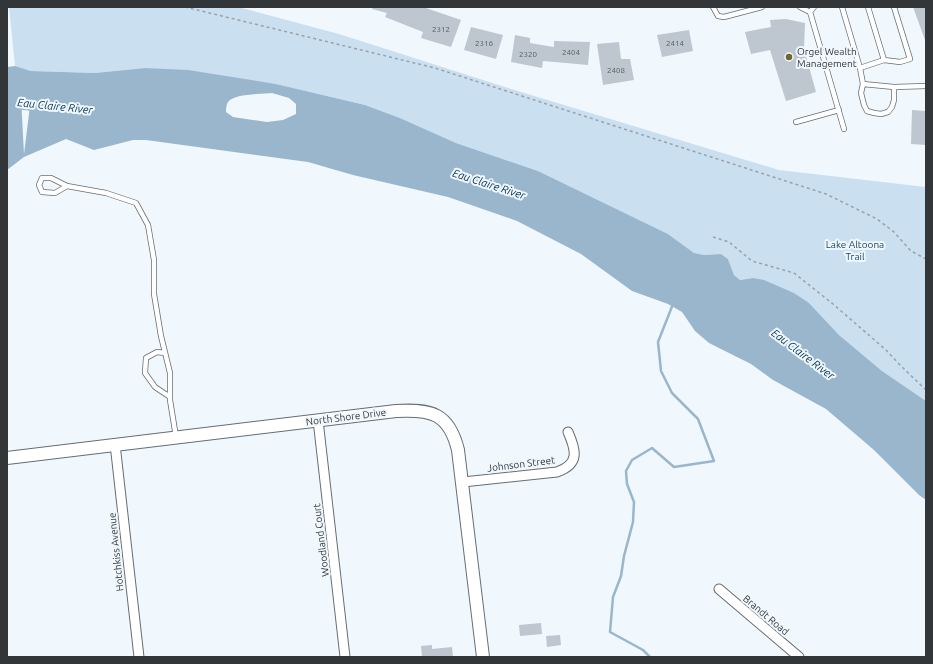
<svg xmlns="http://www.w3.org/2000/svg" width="933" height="664" font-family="Ubuntu,sans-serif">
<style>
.green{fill:#cadff0}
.water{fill:#9ab6cd;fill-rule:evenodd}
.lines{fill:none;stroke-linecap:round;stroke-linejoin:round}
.stream{stroke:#9ab6cd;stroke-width:2.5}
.river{stroke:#9ab6cd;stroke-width:16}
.building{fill:#bec7cf}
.lane-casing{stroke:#656d73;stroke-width:6}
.street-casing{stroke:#656d73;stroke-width:11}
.secondary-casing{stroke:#656d73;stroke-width:14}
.path{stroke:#9ba1a6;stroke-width:1.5;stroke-dasharray:3 3;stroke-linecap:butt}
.lane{stroke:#fff;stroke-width:4.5}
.street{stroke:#fff;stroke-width:9}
.secondary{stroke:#fff;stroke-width:12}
.poi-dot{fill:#726431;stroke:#f0f8fe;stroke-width:1.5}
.labels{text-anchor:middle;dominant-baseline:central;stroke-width:4;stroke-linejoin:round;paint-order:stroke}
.number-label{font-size:8px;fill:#555a5e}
.poi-label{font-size:10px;fill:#323639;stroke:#f0f8fe;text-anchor:start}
.park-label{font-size:10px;fill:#154465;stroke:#f0f8fe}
.street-label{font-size:10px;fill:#323639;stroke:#f0f8fe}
.water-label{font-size:11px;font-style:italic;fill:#003251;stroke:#f0f8fe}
</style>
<rect width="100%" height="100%" fill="#f0f8fe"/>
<path class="green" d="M9,7H238L339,34L505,87L779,170L926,187V401L882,371L839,335L809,303L753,278L740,280L734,275L728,259L721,254L704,255L694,253L668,234L538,171L456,143L400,118L365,105L276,84L145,68L95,73L31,71L15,66Z"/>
<path class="water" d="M15,66L31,71L95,73L145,68L188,70L276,84L365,105L400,118L456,143L538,171L668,234L694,253L704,255L721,254L728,259L734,275L740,280L753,278L764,280L794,293L809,303L839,335L882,371L926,401V500L919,495L874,450L826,409L773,380L751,364L709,343L695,331L682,312L668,304L632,291L581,254L517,221L448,197L353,175L308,162L146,140H133L94,150L66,139L24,157L7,170V67ZM272,93L289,98L296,104V114L283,120L267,122L233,117L226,112C226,109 226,105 228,102C233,94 262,94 272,93ZM21,98H31L24,154Z"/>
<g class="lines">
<path class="stream" d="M650,657L643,650L610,632L613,597L621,576L624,556L633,522L634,502L627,484L626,471L632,460L652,448L674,467L714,461L698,419L672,393L661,371L658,342L673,304"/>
<path class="river" d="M7,100L51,105"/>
</g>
<path class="building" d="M373,7H423L461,20L451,47L421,38L423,32L385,17L387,13L372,9Z
M913,7H926V40H925Z
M786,19L805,23L804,49L816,92L786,101L770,50L751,54L745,32L771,27L770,20Z
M471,27L503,35L496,59L464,50Z
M689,30L693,51L662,57L657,35Z
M515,35L530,38V43L554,47V41L590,42L588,65L543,61L542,68L511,62Z
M619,42L621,59H630L634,80L603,85L597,44Z
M912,110L926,111V145L911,144Z
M541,623L542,634L520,636L519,625Z
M560,635L561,645L547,647L546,636Z
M432,645V649L452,647L453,657H422L421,646Z"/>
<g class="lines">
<defs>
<path id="lane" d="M713,7L718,16L724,17L762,7
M800,7L810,12
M814,7L810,12L844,129
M842,7L860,68L863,84L861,93L864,105L867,111L874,113L881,114L888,112L892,107L894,100V87L863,84
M868,7L884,60
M860,68L884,60L900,62L910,59L894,7
M894,87L926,86
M796,122L839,110
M67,186L55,193L42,192L39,185L42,178H51L67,186L106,193L136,203L148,225L154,260V294L161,336L170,373V400L176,437
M165,353L157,352L146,358L145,373L155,387L170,397"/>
<path id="street" d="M318,420L345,657
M115,444L139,657
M463,482L557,472C580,464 576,450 568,432
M719,589L799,657"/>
<path id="secondary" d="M7,458L396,411C431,409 449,413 458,450L483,657"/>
</defs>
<use href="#lane" class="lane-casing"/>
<use href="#street" class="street-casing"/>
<use href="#secondary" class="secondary-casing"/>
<path class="path" d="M185,7L435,68L826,194L877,219L894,232L911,251L926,259
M713,237L729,242L752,261L794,273L833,304L886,350L901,366L926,390"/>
<use href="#lane" class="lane"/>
<use href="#street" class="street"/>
<use href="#secondary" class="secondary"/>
</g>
<circle class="poi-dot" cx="789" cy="57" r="4"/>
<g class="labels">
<g class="number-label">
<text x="441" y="29">2312</text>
<text x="484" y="43">2316</text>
<text x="675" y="43">2414</text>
<text x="571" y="52">2404</text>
<text x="528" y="54">2320</text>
<text x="616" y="70">2408</text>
</g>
<g class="poi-label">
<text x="797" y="51">Orgel Wealth<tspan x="797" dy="12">Management</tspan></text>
</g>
<g class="park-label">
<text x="855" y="244">Lake Altoona<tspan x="855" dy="12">Trail</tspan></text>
</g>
<g class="street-label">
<text transform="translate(346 417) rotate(-7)">North Shore Drive</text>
<text transform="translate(521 464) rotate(-7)">Johnson Street</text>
<text transform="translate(321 540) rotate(-97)">Woodland Court</text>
<text transform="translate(116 552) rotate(-96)">Hotchkiss Avenue</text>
<text transform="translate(766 615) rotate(40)">Brandt Road</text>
</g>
<g class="water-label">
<text transform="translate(55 106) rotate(6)">Eau Claire River</text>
<text transform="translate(489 184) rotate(18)">Eau Claire River</text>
<text transform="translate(803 354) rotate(37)">Eau Claire River</text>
</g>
</g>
<rect width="933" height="664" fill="none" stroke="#323639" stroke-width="16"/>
</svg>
